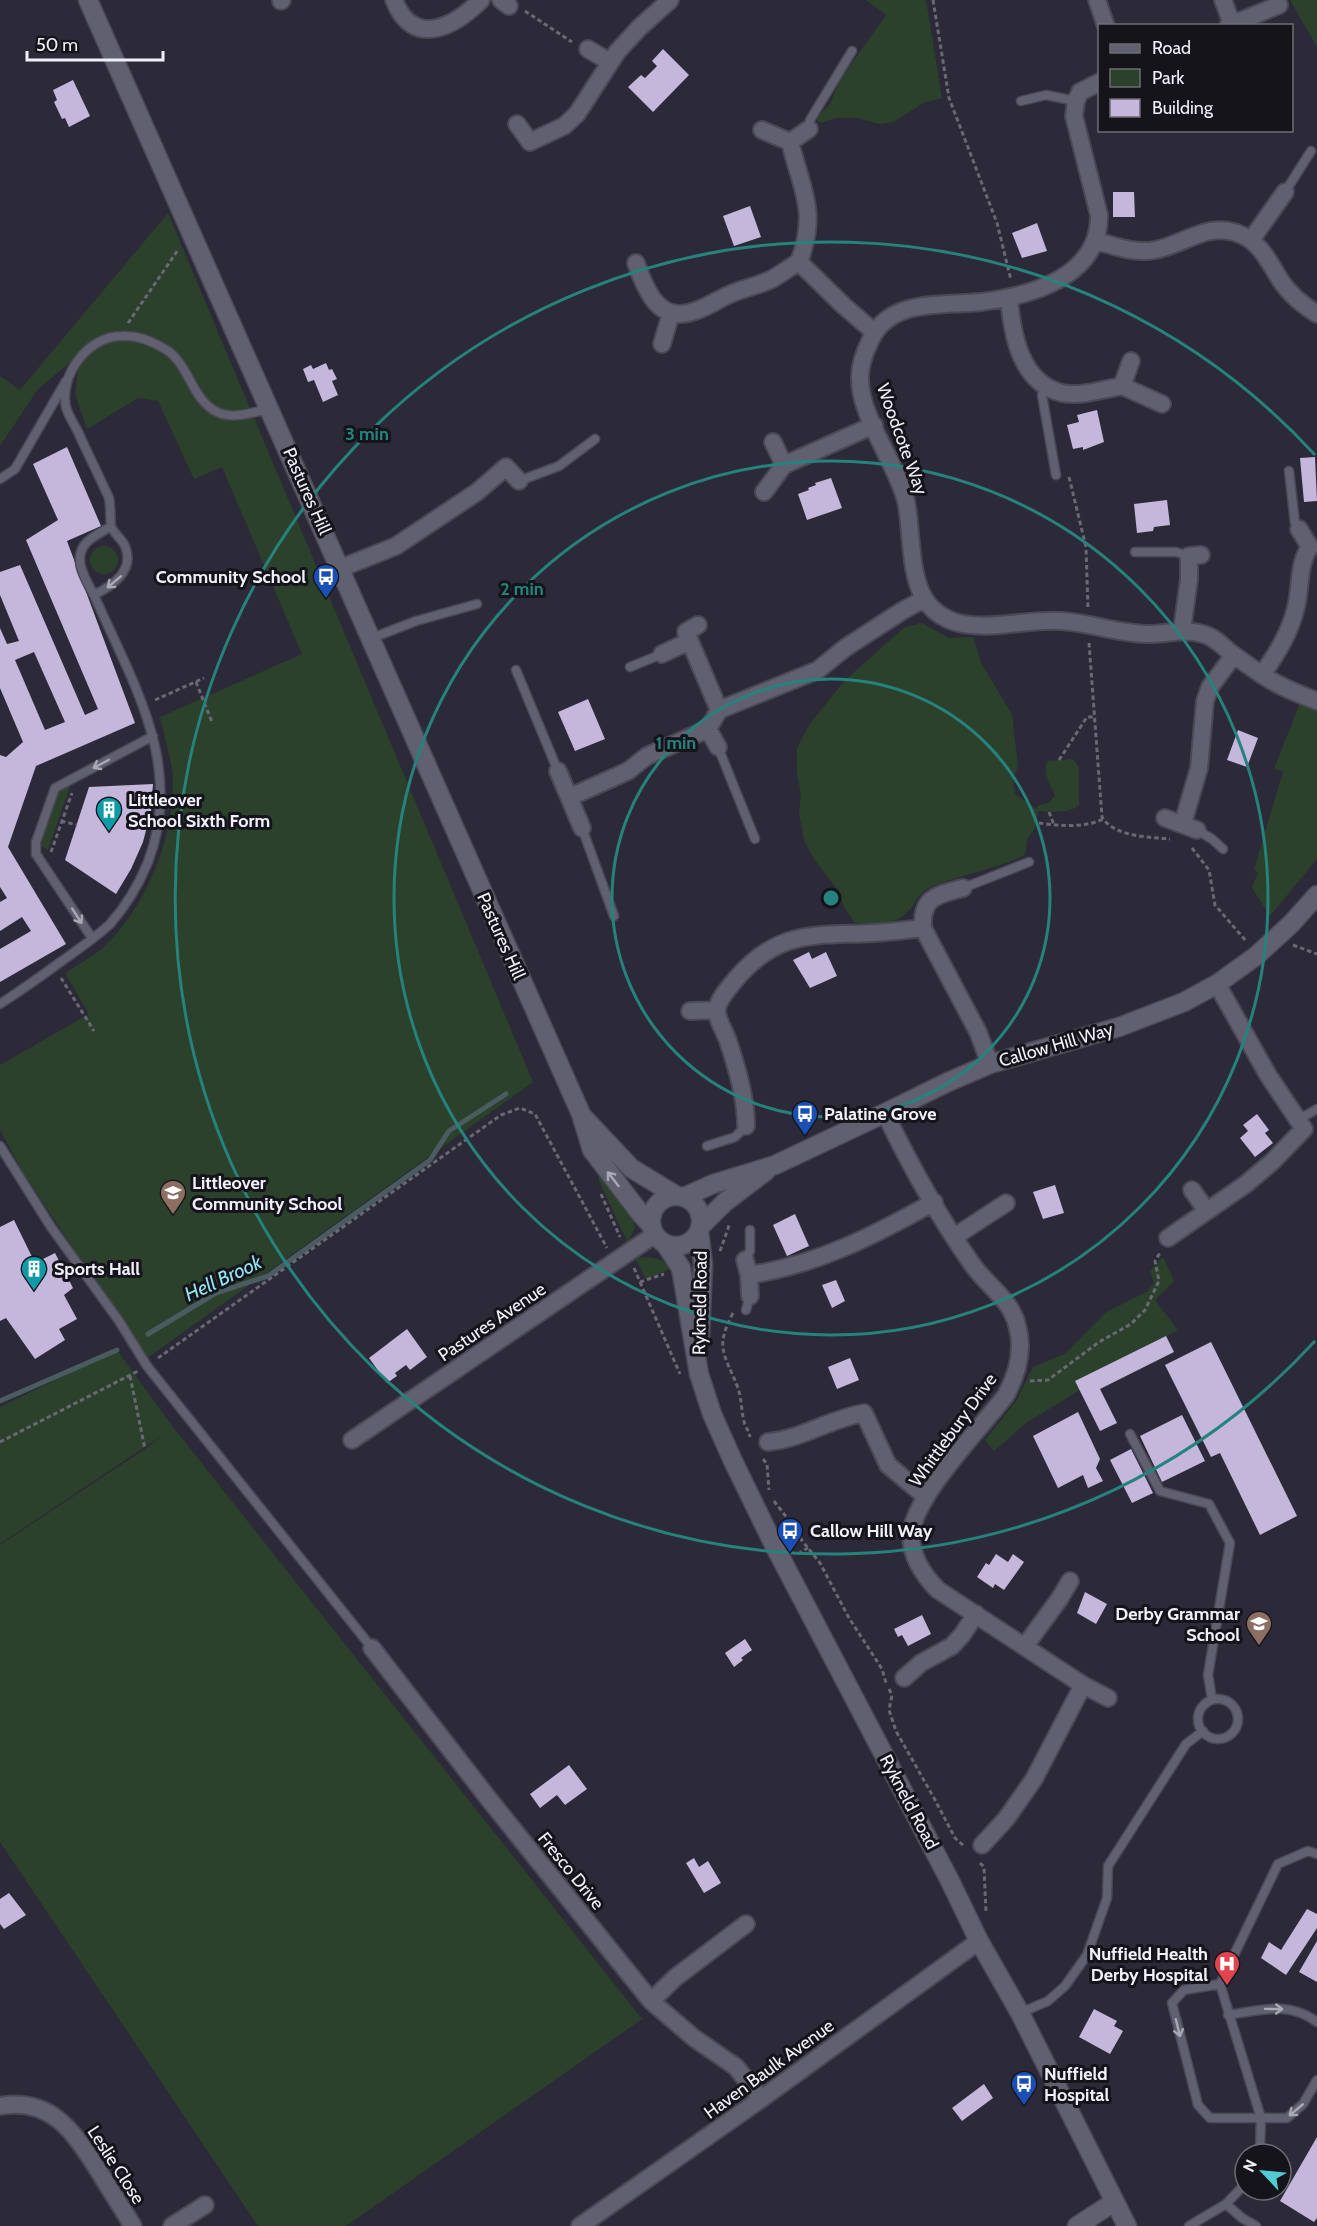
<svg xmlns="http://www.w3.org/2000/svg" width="1317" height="2226" font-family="Cabin,sans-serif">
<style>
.green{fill:#2b412b}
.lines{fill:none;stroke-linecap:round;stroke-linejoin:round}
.stream{stroke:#4b5c61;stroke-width:5}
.building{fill:#c4b7db;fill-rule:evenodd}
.service-casing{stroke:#494854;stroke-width:11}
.minor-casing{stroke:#494854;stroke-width:20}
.tertiary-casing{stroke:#494854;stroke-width:21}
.path{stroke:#6a6875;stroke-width:3;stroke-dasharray:4.5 3;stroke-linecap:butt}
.service{stroke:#616070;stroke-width:8}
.minor{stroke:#616070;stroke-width:16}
.tertiary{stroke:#616070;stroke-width:18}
.oneway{stroke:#a9a8b5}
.ring{fill:none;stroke:#26827c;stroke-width:3}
.labels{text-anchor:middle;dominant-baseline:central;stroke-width:6;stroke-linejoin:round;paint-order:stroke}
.street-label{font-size:18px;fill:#f1f0fa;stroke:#15141a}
.poi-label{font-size:18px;font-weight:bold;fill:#f1f0fa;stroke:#15141a;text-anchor:start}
.water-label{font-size:20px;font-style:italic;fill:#91e5f2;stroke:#15141a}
.centre{fill:#26827c;stroke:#15141a;stroke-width:3}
.ring-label{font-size:18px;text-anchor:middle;font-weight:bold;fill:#26827c;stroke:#15141a;stroke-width:6;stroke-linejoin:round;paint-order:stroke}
</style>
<rect width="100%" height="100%" fill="#2c2a38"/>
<path class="green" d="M866,0H926L942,98L923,103L894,122L879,124L858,118H836L820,123L817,120L818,116L830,104L840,80L886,15Z
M1290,0H1317V47Z
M168,213L533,1082L146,1359L23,1172L0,1130V1065L89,1014L65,973C77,965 92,957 103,948C145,908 173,841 173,784C173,762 164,738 160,717L302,654L222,467L194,479L158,401L138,398L87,429L75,394L78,368L73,360L38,389L0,446V376L20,390Z
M90 560a14 14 0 1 1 28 0a14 14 0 1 1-28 0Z
M922,623L949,638L973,637L982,665L1012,714L1018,767L1013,779L1015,794L1037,809V806L1048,803L1055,796C1050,783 1043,775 1047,761L1073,759L1079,767V805C1069,814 1051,812 1038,811L1035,828L1027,840L1025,855C996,869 963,874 933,886C922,890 919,896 913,905C899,927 878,924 855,923L844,907L837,889L813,858L804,840L799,813L801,795L797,773V748L809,725L845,680L905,627Z
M1300,703L1317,710V859L1270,916L1252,888L1258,872L1254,870L1283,771L1274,769Z
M70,787L48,850L36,842L55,788Z
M600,1176L631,1213L635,1227L628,1243L598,1179Z
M645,1257C656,1258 664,1259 670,1269L646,1279L636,1259Z
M1163,1257L1174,1281L1155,1300L1178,1330L1076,1381L1080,1390L1026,1423L994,1451L985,1440L1016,1401L1033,1367L1065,1354L1105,1313L1148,1291L1154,1283L1150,1271Z
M117,1350L173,1427L642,2019L346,2226H258L0,1842V1545L145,1449L164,1434L0,1544V1407Z"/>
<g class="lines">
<path class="stream" d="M148,1334L216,1293L268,1276L430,1160L449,1131L506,1094
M0,1401L117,1350"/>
</g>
<path class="building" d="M663,49L689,75L653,112L628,87L641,75L645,78L657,66L652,61Z
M73,80L90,116L69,127L65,118L62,119L54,102L57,100L53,90Z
M1113,192H1134L1135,217H1113Z
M750,206L761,237L734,246L723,216Z
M1037,223L1047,251L1022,258L1012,233Z
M326,363L329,370L332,369L337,379L332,381L338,395L323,402L314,380L308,382L303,369L311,365L313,369Z
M1097,410L1104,442L1083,450V447L1073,449L1067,425L1079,422L1077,415Z
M67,447L101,526L67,541L135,723L36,766L8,847L66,944L0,982V949L31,931L22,917L0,931V902L7,898L0,887V755L6,757L23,742L0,688V628L7,644L19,641L0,595V572L20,565L85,715L98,709L26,540L58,520L33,464ZM34,652L65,722L45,730L15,660Z
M1315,457L1317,501L1304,502L1300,458Z
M831,478L842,508L807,520L798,494L809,490L808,488L816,485L815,483Z
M1167,500L1170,525L1154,527L1153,531L1137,533L1134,504Z
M588,699L605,739L575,751L558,712Z
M1238,730L1258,738L1247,767L1227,760Z
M153,784L151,811L143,842L131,869L116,894L65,860L89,787Z
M809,952L812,959L826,952L837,976L810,988L793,960Z
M1257,1114L1269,1130L1265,1133L1273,1143L1255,1157L1240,1138L1248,1131L1243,1125Z
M1055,1185L1064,1213L1043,1219L1033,1192Z
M795,1214L809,1246L787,1256L773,1225Z
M14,1220L35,1263L55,1253L73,1288L64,1295L77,1319L59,1329L65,1340L35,1359L6,1318L0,1321V1227Z
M836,1280L845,1301L832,1308L822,1285Z
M407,1329L427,1357L410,1370L406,1365L395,1373L397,1376L387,1383L369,1358Z
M1166,1336L1174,1352L1100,1389L1117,1423L1100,1431L1075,1381Z
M1211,1342L1297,1516L1260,1535L1220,1453L1211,1457L1165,1365Z
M850,1358L859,1380L837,1389L828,1367Z
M1078,1412L1100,1459L1096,1468L1103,1481L1088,1488L1083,1475L1058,1488L1033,1436Z
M1182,1415L1205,1461L1162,1482L1140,1436Z
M1131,1449L1153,1493L1132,1503L1110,1460Z
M996,1554L1008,1562L1013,1554L1024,1562L1004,1590L995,1584L993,1588L977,1577L986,1563L989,1565Z
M1085,1592L1107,1604L1096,1624L1077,1613Z
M922,1615L931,1634L908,1646L902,1635L898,1637L894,1629Z
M745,1639L752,1650L741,1658L743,1660L734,1667L725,1653Z
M569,1765L587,1789L565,1805L557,1795L540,1808L530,1794Z
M694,1858L699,1867L708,1861L721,1883L704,1893L686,1863Z
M9,1893L26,1915L4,1929L0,1924V1899Z
M1307,1909L1317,1914V1928L1286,1975L1261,1958L1269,1942L1281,1950Z
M1317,1941V1982L1299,1972Z
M1094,2009L1117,2021L1114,2026L1123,2031L1110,2054L1079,2037Z
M984,2084L993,2098L962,2121L952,2108Z
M1317,2137V2218L1314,2222L1280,2201Z"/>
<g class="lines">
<defs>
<path id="service" d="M1021,101L1046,95L1076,101
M809,129L810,120L852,51
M1285,192L1311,151
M1047,386L1042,395L1056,475
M1289,471L1295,523L1299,529
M0,479L15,469L66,381
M519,481L559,466L595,439
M1135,552H1176L1189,556
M94,595C114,585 135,570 125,546C122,539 113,533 111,526C110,521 111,506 109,498C99,476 88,454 78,432C74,424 68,415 66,407C59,375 88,336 122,336C138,335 151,341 165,349C189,363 191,399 217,412C234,420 252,412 270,409
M372,638L416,621L477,604
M630,667L662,654
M516,670L558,771
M718,747L755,839
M582,828L614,916
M1197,830L1212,839L1223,849
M963,888L1029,862
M92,938L36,854V842L55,788L153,736
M0,1004C20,991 40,977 59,963C76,951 95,938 110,924C126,906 139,884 148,862C185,765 132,682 94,595C86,580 71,558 87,542C93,536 104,531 111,526
M1298,1120L1317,1109
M0,1146L51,1227L119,1321L147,1366L372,1648
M707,1146L735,1137L746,1126
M745,1260L750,1251V1230
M746,1310L750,1296
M1130,1434L1160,1491L1209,1504L1230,1543L1208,1675L1212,1699
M1198 1719a20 20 0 1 1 40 0a20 20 0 1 1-40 0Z
M1220,1984L1184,1990L1172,2003L1198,2105L1210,2118H1287L1303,2104L1317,2080
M1020,2013L1048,2001L1065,1986L1087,1955L1107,1898L1108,1866L1186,1744L1203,1731
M1228,2015C1260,2010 1289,2001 1317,2022
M1258,2154L1260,2148L1261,2118L1220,1984L1278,1864L1308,1851L1317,1854
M1226,2204L1242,2218L1256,2226
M1189,2226L1226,2204L1245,2184"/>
<path id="minor" d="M394,0C413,49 454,27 481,0
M501,0L509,6
M1097,0L1106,26
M1223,0L1232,24
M281,1L282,0
M1228,26L1279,5
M588,49L610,62
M1100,82L1080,92L1076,101L1074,116L1099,215C1100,276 1032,296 981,302C943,306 891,298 871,339C865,351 860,364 860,377C859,416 896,462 906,501C912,530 909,572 924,598C953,645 1018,617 1062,621C1090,623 1117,633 1145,634C1165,635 1183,628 1203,634C1215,637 1222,646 1231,653C1242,661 1253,669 1264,676C1280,687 1299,694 1317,701
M517,124L530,142L564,126L577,114L617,52L639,28L670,0
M762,130L790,142L809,129
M790,142C802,191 818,211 799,262
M1251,240L1285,192
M1096,241C1115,246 1135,254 1155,250C1186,244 1209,220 1242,235C1262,244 1271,266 1283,284C1292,296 1304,306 1317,314
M636,263C646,291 659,324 695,311C708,307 720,298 733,293C745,288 760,285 772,279C781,274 790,267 799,262L843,305L874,332
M1009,298C1012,333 1020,383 1062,393C1081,397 1104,389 1122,386
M662,344L671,313
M1131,361L1122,386L1162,404
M784,465L874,425
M764,492L784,465L773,442
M341,568L396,546L477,492L506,467L519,481
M698,625L686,632L719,710
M1182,630L1189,579V556L1201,555
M662,654L690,641
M1262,675C1277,653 1290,633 1296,607C1301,588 1298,563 1310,547L1299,529
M708,729L718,747
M558,771L582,828
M570,797L628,771L647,756L708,729L719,710L818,670L845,648L902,611L924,599
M1165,818L1197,830
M1183,823L1199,768L1205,701L1210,687L1234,655
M923,928C921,896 938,895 963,888
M690,1011L717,1010
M885,1113C910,1165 938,1216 972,1264C987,1286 1010,1298 1017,1325C1024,1349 1018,1373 1006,1395C982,1427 911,1498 911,1537C912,1558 923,1575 938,1590L1083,1685
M746,1126C746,1098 737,1068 728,1041C725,1031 717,1021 717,1011C717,1000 729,988 735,980C778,929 814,936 873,933C890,932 907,930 923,928L978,1032L990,1064
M1192,1190L1206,1210
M954,1237L1006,1203
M1168,1238L1246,1184L1272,1162L1304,1129L1268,1075L1217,984
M745,1260L749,1275L750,1296
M749,1275C817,1265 875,1235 934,1202
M352,1440L654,1235
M768,1442C802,1439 829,1419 864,1413L888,1465L926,1497
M1025,1646L1060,1598L1070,1581
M372,1648L488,1798L651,2001L694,2038L736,2067L761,2099
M904,1678L921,1663L952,1646L962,1635L976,1614
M982,1845L1006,1819L1034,1779L1083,1685L1108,1698
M651,2001L676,1977L746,1924
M0,2106C51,2097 74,2132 98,2170C110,2189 121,2207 133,2226
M172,2226L205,2205
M580,2226L761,2099L979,1941"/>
<path id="tertiary" d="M88,0L581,1114L592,1150L640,1213L650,1224
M584,1118L631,1168L677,1196
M651 1221a25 25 0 1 1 50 0a25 25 0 1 1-50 0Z
M684,1197L713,1184L775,1165L885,1113L948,1082L990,1064L1119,1027L1184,1002L1217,984L1256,956L1291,924L1317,895
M701,1226L725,1202L766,1171
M699,1231L703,1264L700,1337
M666,1245L681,1268L699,1374L712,1414L733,1461L774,1545L950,1881L979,1941L1020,2013L1127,2226
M1077,2226L1114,2202"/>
</defs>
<use href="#service" class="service-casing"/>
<use href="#minor" class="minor-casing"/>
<use href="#tertiary" class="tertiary-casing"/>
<path class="path" d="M933,0L949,98L997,223L1011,280
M525,11L572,42
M128,323L178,250
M1069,477L1086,547L1088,609
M1089,643L1102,817C1114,837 1149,837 1170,839
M196,682L212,722
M155,700L204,678
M1059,760L1087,717H1094
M1049,812L1054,825
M61,821L77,825
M1039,823C1059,826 1085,828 1103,819
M1192,848L1209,870L1215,905L1246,941L1247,940
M51,852L72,793
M1293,945L1317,954
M61,978L94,1031
M601,1194L620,1237
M720,1251L730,1223
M634,1268L640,1282L664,1274
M640,1282L680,1374
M733,1313C714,1349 725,1354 738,1388C742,1399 741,1413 745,1425C747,1429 749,1432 750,1437
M158,1358L501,1115L520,1108L535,1114L607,1248
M130,1376L145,1449
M1030,1381L1048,1380L1099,1342L1131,1324L1145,1310L1159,1281L1155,1261L1160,1253
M0,1442L138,1371
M763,1459L767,1464L769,1490
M774,1501L794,1527L800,1538L820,1563L849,1618L882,1669L886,1683
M798,1554L809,1547
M889,1689L892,1695L889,1710L896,1731L934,1798L955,1838L964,1846
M980,1863L984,1867L986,1912"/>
<use href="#service" class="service"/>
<use href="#minor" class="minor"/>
<use href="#tertiary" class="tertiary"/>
</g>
<defs><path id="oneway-shaft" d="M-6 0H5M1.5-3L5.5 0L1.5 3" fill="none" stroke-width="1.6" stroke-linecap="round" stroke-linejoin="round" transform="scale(1.5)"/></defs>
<g class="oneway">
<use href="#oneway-shaft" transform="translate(114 582) rotate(140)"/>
<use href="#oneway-shaft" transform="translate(101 764) rotate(152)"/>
<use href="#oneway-shaft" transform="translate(77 916) rotate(57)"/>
<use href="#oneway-shaft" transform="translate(613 1179) rotate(-128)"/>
<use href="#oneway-shaft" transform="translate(1274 2009) rotate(1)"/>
<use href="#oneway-shaft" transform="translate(1178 2028) rotate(76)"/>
<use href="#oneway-shaft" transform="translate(1296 2110) rotate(140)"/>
</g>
<g class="ring">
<circle cx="831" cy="898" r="219"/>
<circle cx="831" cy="898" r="437"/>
<path d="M1315 1341A656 656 0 1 1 1315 455"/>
</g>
<defs>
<symbol id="bus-pin" viewBox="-11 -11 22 30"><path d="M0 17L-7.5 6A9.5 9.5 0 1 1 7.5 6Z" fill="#1a4fb4" stroke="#15141a"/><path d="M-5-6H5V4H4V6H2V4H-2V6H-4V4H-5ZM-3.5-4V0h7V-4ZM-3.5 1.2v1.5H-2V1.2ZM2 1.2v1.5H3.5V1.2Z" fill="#fff"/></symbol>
<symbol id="building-pin" viewBox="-11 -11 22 30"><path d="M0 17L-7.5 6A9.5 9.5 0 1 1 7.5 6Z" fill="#0f9aa8" stroke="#15141a"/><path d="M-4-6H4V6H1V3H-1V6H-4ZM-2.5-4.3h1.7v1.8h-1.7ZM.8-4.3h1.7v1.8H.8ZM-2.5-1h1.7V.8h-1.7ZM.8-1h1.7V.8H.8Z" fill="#fff"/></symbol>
<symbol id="school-pin" viewBox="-11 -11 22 30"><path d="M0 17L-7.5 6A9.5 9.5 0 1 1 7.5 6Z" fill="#8d6e63" stroke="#15141a"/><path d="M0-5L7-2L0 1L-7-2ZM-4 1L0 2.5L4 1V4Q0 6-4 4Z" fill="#fff"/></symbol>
<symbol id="hospital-pin" viewBox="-11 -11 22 30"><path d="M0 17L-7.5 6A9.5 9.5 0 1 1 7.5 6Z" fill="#e0444e" stroke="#15141a"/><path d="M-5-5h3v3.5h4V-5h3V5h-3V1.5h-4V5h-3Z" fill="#fff"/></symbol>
</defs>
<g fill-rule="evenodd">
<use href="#bus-pin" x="311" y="562" width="30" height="40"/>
<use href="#building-pin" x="94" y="795" width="30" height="40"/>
<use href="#bus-pin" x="790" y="1099" width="30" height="40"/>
<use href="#school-pin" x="158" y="1178" width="30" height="40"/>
<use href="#building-pin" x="19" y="1254" width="30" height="40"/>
<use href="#bus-pin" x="775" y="1516" width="30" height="40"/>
<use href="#school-pin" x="1244" y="1609" width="30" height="40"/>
<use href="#hospital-pin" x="1212" y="1949" width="30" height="40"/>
<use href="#bus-pin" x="1009" y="2069" width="30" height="40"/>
</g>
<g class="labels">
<g class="street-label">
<text transform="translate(902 439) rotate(70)">Woodcote Way</text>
<text transform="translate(307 491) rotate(66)">Pastures Hill</text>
<text transform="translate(501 936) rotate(66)">Pastures Hill</text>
<text transform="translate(1056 1045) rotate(-16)">Callow Hill Way</text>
<text transform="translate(700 1303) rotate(-89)">Rykneld Road</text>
<text transform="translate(492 1322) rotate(-34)">Pastures Avenue</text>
<text transform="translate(953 1430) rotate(-54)">Whittlebury Drive</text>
<text transform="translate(909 1802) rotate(62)">Rykneld Road</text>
<text transform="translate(571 1871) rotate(51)">Fresco Drive</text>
<text transform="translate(769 2069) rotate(-36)">Haven Baulk Avenue</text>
<text transform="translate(116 2165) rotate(57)">Leslie Close</text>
</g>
<g class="poi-label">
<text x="306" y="577" text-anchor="end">Community School</text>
<text x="128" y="800">Littleover<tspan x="128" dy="21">School Sixth Form</tspan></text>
<text x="824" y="1114">Palatine Grove</text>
<text x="192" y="1183">Littleover<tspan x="192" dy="21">Community School</tspan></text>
<text x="54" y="1269">Sports Hall</text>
<text x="810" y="1531">Callow Hill Way</text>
<text x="1240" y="1614" text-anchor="end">Derby Grammar<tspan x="1240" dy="21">School</tspan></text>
<text x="1208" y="1954" text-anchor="end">Nuffield Health<tspan x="1208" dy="21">Derby Hospital</tspan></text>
<text x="1044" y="2074">Nuffield<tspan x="1044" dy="21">Hospital</tspan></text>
</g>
<g class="water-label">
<text transform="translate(223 1278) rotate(-25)">Hell Brook</text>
</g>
</g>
<circle cx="831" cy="898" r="9" class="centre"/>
<g class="ring-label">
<text x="367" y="440">3 min</text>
<text x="522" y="595">2 min</text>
<text x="676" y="749">1 min</text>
</g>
<rect x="1098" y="24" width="195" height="108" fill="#15141a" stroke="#6d6c74" stroke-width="1.5"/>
<rect x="1110" y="44" width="30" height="9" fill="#616070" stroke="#6d6c74" stroke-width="1.5"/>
<text x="1152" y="54" font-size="18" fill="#f1f0fa">Road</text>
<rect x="1110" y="69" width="30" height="18" fill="#2b412b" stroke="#6d6c74" stroke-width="1.5"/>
<text x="1152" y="84" font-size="18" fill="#f1f0fa">Park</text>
<rect x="1110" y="99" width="30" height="18" fill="#c4b7db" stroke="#6d6c74" stroke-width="1.5"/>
<text x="1152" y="114" font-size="18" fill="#f1f0fa">Building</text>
<g transform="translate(1263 2172) rotate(296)"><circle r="28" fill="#15141a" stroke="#6d6c74" stroke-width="1.5"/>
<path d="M0-4.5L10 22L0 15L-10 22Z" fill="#51ccd4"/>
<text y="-9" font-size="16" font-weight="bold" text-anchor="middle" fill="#f1f0fa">N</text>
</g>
<path d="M27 51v9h136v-9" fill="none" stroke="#f1f0fa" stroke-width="3"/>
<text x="36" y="51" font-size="18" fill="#f1f0fa" stroke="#15141a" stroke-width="4.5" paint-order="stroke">50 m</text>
</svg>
